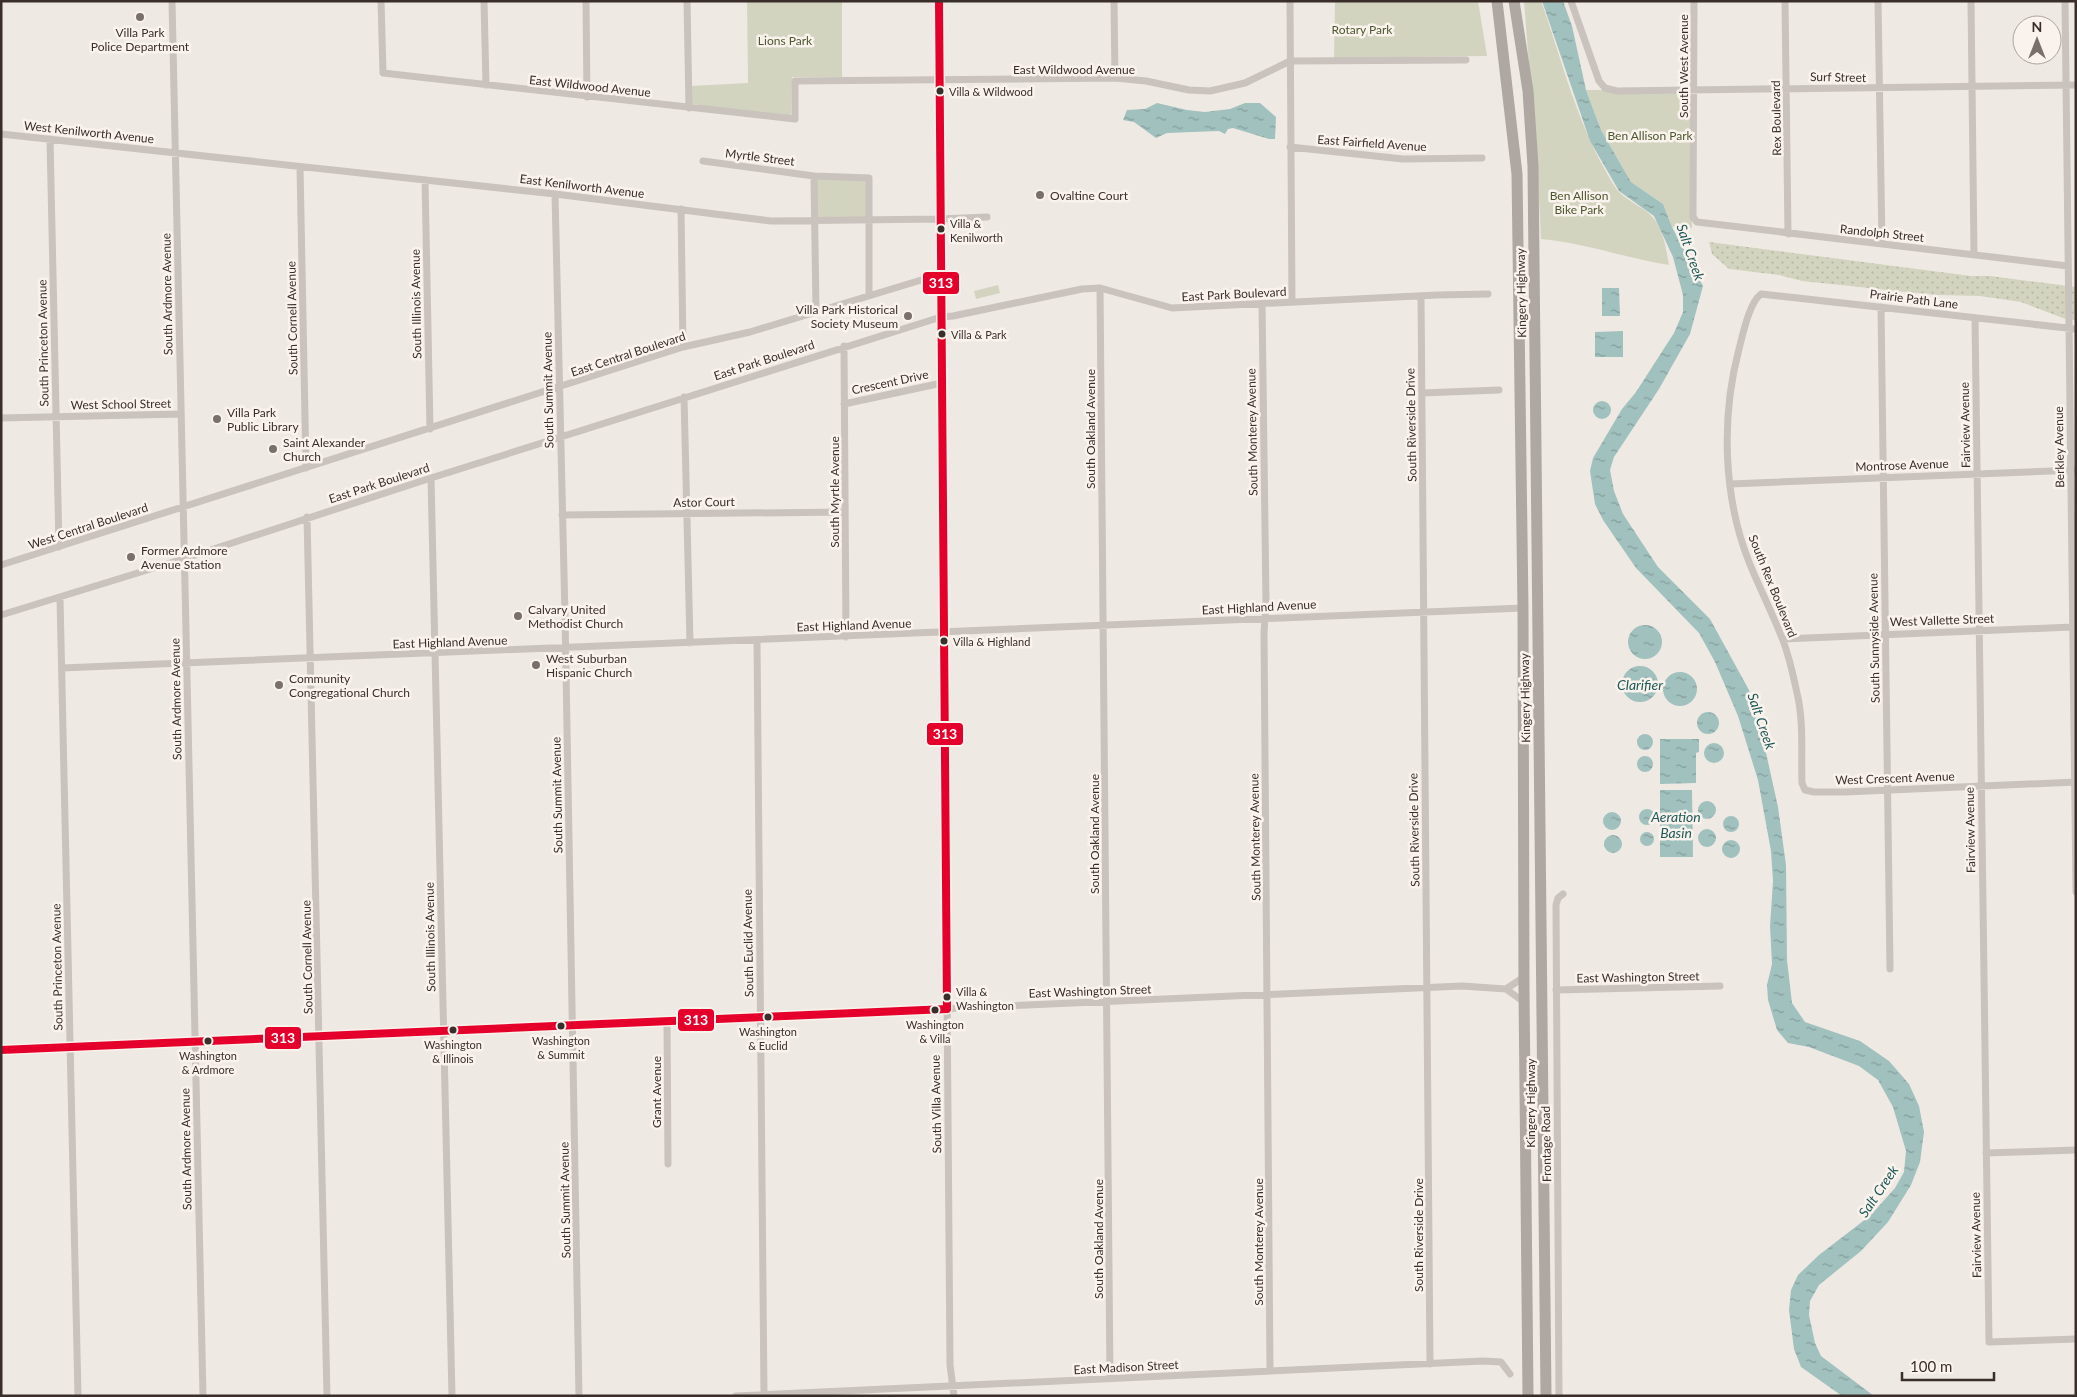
<svg xmlns="http://www.w3.org/2000/svg" width="2077" height="1397" font-family="Lato,sans-serif">
<style>
.grass{fill:url(#grass-dots)}
.park{fill:#d2d4bf}
.water{fill:url(#water-ripples)}
.lines{fill:none;stroke-linecap:round;stroke-linejoin:round}
.minor{stroke:#c9c2bd;stroke-width:7}
.trunk{stroke:#aea7a2;stroke-width:11}
.bus-1-casing{stroke:#faf3ed;stroke-width:11}
.bus-1{stroke:#e4002b;stroke-width:8}
.poi-dot{fill:#796f6c;stroke:#faf3ed;stroke-width:2}
.bus-dot{fill:#3a2e2b;stroke:#faf3ed;stroke-width:2}
.labels{text-anchor:middle;dominant-baseline:central;stroke-width:5;stroke-linejoin:round;paint-order:stroke}
.bus-label{font-size:11px;fill:#3a2e2b;stroke:#faf3ed;text-anchor:start}
.park-label{font-size:12px;fill:#4c582f;stroke:#faf3ed}
.poi-label{font-size:12px;fill:#3a2e2b;stroke:#faf3ed;text-anchor:start}
.street-label{font-size:12px;fill:#3a2e2b;stroke:#faf3ed}
.water-label{font-size:14px;font-style:italic;fill:#205b5a;stroke:#faf3ed}
.line-badge{stroke:#faf3ed;stroke-width:2}
.badge-label{font-size:14px;text-anchor:middle;font-weight:bold;fill:#fff}
</style>
<defs>
<pattern id="grass-dots" width="8" height="8" patternUnits="userSpaceOnUse" patternTransform="scale(1.25)"><rect width="8" height="8" fill="#d2d4bf"/><path d="M2 2h.1M6 6h.1" fill="none" stroke="#b5b6a4" stroke-width="1.8" stroke-linecap="round"/></pattern>
<pattern id="water-ripples" width="26" height="14" patternUnits="userSpaceOnUse" patternTransform="scale(1.25)"><rect width="26" height="14" fill="#a1c1be"/><path d="M2 4q2-2 4 0t4 0M15 11q2-2 4 0t4 0" fill="none" stroke="#849d9b"/></pattern>
</defs>
<rect width="100%" height="100%" fill="#efe9e4"/>
<path class="grass" d="M1709,242L1971,276H1990L2076,287V320H2068L2021,302L1980,296L1936,295L1802,281L1779,275L1729,269L1712,254Z"/>
<path class="park" d="M747,1H842V77H792L791,116L691,106V86L748,83Z
M1335,1H1478L1487,56L1334,58Z
M1524,1H1541C1561,57 1575,116 1604,168C1608,175 1613,185 1618,191C1628,202 1645,207 1654,219C1664,231 1666,250 1669,265C1625,258 1585,243 1541,239L1538,180Z
M1586,90H1603L1624,94L1685,93L1690,94L1692,228L1672,227L1663,204L1631,182L1601,130Z
M816,178L867,179V218L816,219Z
M998,285L1000,293L976,299L974,291Z"/>
<path class="water" d="M1542,1H1563L1572,26L1586,90L1601,130L1631,182L1663,204L1672,227L1703,286L1690,334L1659,389L1614,457L1610,470L1614,491L1623,514L1658,567L1710,619L1749,690L1761,730L1778,807L1786,865L1787,960L1792,1003L1805,1022L1860,1041L1889,1061L1909,1084L1919,1106L1924,1132L1920,1162L1911,1185L1888,1222L1861,1251L1819,1285L1810,1301L1809,1315L1815,1343L1821,1356L1874,1396H1842L1801,1367L1794,1349L1789,1310L1791,1290L1798,1275L1819,1255L1871,1215L1895,1188L1904,1172L1906,1151L1893,1107L1878,1080L1859,1066L1809,1047L1788,1043L1777,1030L1768,1000L1767,985L1772,964L1770,926L1773,881L1771,851L1758,780L1738,716L1715,662L1699,633L1636,568L1603,520L1595,504L1590,471L1593,458L1622,409L1636,392L1674,333L1683,312V295L1673,257L1654,216L1619,191L1590,141Z
M1157,103L1187,110L1205,112L1230,109L1245,103H1260L1276,117L1275,139H1269L1233,128L1228,129L1225,134L1219,131L1167,133L1156,138L1134,122L1123,120L1127,110L1145,109Z
M1602,288H1619L1620,316H1602Z
M1623,331V357H1595V332Z
M1593 410a9 9 0 1 1 18 0a9 9 0 1 1-18 0Z
M1628 642a17 17 0 1 1 34 0a17 17 0 1 1-34 0Z
M1622 684a18 18 0 1 1 36 0a18 18 0 1 1-36 0Z
M1663 689a17 17 0 1 1 34 0a17 17 0 1 1-34 0Z
M1697 723a11 11 0 1 1 22 0a11 11 0 1 1-22 0Z
M1637 742a8 8 0 1 1 16 0a8 8 0 1 1-16 0Z
M1660,739H1699V752L1696,753V783L1660,784Z
M1704 753a10 10 0 1 1 20 0a10 10 0 1 1-20 0Z
M1637 764a8 8 0 1 1 16 0a8 8 0 1 1-16 0Z
M1660,790H1692L1693,857H1660Z
M1698 810a9 9 0 1 1 18 0a9 9 0 1 1-18 0Z
M1639 817a8 8 0 1 1 16 0a8 8 0 1 1-16 0Z
M1603 821a9 9 0 1 1 18 0a9 9 0 1 1-18 0Z
M1723 824a8 8 0 1 1 16 0a8 8 0 1 1-16 0Z
M1698 838a9 9 0 1 1 18 0a9 9 0 1 1-18 0Z
M1640 839a7 7 0 1 1 14 0a7 7 0 1 1-14 0Z
M1604 844a9 9 0 1 1 18 0a9 9 0 1 1-18 0Z
M1722 849a9 9 0 1 1 18 0a9 9 0 1 1-18 0Z"/>
<g class="lines">
<path class="minor" d="M172,1L203,1396
M381,1L383,73L795,119V81L1115,78L1146,81L1189,90L1210,91L1245,83L1290,61L1466,60
M484,1L486,85
M586,1L587,97
M687,1L689,108
M939,1L950,1365L954,1396
M1114,1L1115,78
M1290,1L1292,302
M1571,1L1599,81L1605,88L1617,91L2076,85
M1694,1L1693,217L1697,222L2068,266
M1785,1L1788,234
M1878,1L1882,244
M1971,1L1974,254
M2065,1L2076,892
M1,134L555,194L771,221L940,219L987,217
M50,139L59,547
M1290,147L1403,159L1482,158
M703,161L814,176L869,178V294
M300,167L306,468
M814,176L816,311
M425,180L430,429
M555,194L565,616L579,1396
M681,209L683,347
M1100,288L1110,1379
M1421,296L1430,1364
M1262,304L1266,603L1264,633L1270,1371
M1881,307L1890,969
M1975,318L1989,1342L2076,1339
M2076,329L1761,294C1749,303 1743,334 1739,349C1721,417 1723,496 1749,562C1759,587 1772,612 1782,638C1789,655 1793,674 1797,693C1804,722 1801,754 1802,783L1805,790L1814,792H1845L2076,782
M844,346L846,637
M1422,393L1499,390
M684,397L690,643
M844,404L942,383
M1,418L181,414
M431,478L452,1396
M1730,484L2076,470
M562,515L845,512
M307,517L327,1396
M1,565L683,347L750,332L941,274
M60,598L78,1396
M1,615L183,559L431,478L941,317L953,316L1082,289L1100,288L1172,308L1437,295L1488,294
M1783,639L2072,627
M757,641L764,1395
M62,668L1523,608
M1506,989L1524,977
M1556,990L1720,986
M667,1021L668,1164
M1,1050L1462,986L1506,989L1524,1002
M1986,1153L2076,1150
M736,1396L1483,1361L1501,1362L1510,1374
M1559,1396L1556,905L1558,898L1563,894"/>
<path class="trunk" d="M1497,1L1517,174L1523,608L1524,989L1528,1396
M1514,1L1528,91L1533,166L1546,1396"/>
<defs>
<path id="bus-1" d="M1,1050L947,1009L939,1"/>
</defs>
<use href="#bus-1" class="bus-1-casing"/>
<use href="#bus-1" class="bus-1"/>
</g>
<g class="poi-dot">
<circle cx="140" cy="17" r="5"/>
<circle cx="1040" cy="195" r="5"/>
<circle cx="908" cy="316" r="5"/>
<circle cx="217" cy="419" r="5"/>
<circle cx="273" cy="449" r="5"/>
<circle cx="131" cy="557" r="5"/>
<circle cx="518" cy="616" r="5"/>
<circle cx="536" cy="665" r="5"/>
<circle cx="279" cy="685" r="5"/>
</g>
<g class="bus-dot">
<circle cx="940" cy="91" r="4.5"/>
<circle cx="941" cy="229" r="4.5"/>
<circle cx="942" cy="334" r="4.5"/>
<circle cx="944" cy="641" r="4.5"/>
<circle cx="947" cy="997" r="4.5"/>
<circle cx="935" cy="1010" r="4.5"/>
<circle cx="768" cy="1017" r="4.5"/>
<circle cx="561" cy="1026" r="4.5"/>
<circle cx="453" cy="1030" r="4.5"/>
<circle cx="208" cy="1041" r="4.5"/>
</g>
<g class="labels">
<g class="bus-label">
<text x="949" y="91">Villa &amp; Wildwood</text>
<text x="950" y="223">Villa &amp;<tspan x="950" dy="14">Kenilworth</tspan></text>
<text x="951" y="334">Villa &amp; Park</text>
<text x="953" y="641">Villa &amp; Highland</text>
<text x="956" y="991">Villa &amp;<tspan x="956" dy="14">Washington</tspan></text>
<text x="935" y="1024" text-anchor="middle">Washington<tspan x="935" dy="14">&amp; Villa</tspan></text>
<text x="768" y="1031" text-anchor="middle">Washington<tspan x="768" dy="14">&amp; Euclid</tspan></text>
<text x="561" y="1040" text-anchor="middle">Washington<tspan x="561" dy="14">&amp; Summit</tspan></text>
<text x="453" y="1044" text-anchor="middle">Washington<tspan x="453" dy="14">&amp; Illinois</tspan></text>
<text x="208" y="1055" text-anchor="middle">Washington<tspan x="208" dy="14">&amp; Ardmore</tspan></text>
</g>
<g class="park-label">
<text x="1362" y="29">Rotary Park</text>
<text x="785" y="40">Lions Park</text>
<text x="1650" y="135">Ben Allison Park</text>
<text x="1579" y="195">Ben Allison<tspan x="1579" dy="14">Bike Park</tspan></text>
</g>
<g class="poi-label">
<text x="140" y="32" text-anchor="middle">Villa Park<tspan x="140" dy="14">Police Department</tspan></text>
<text x="1050" y="195">Ovaltine Court</text>
<text x="898" y="309" text-anchor="end">Villa Park Historical<tspan x="898" dy="14">Society Museum</tspan></text>
<text x="227" y="412">Villa Park<tspan x="227" dy="14">Public Library</tspan></text>
<text x="283" y="442">Saint Alexander<tspan x="283" dy="14">Church</tspan></text>
<text x="141" y="550">Former Ardmore<tspan x="141" dy="14">Avenue Station</tspan></text>
<text x="528" y="609">Calvary United<tspan x="528" dy="14">Methodist Church</tspan></text>
<text x="546" y="658">West Suburban<tspan x="546" dy="14">Hispanic Church</tspan></text>
<text x="289" y="678">Community<tspan x="289" dy="14">Congregational Church</tspan></text>
</g>
<g class="street-label">
<text transform="translate(1683 66) rotate(-90)">South West Avenue</text>
<text x="1074" y="69">East Wildwood Avenue</text>
<text transform="translate(1838 77) rotate(1)">Surf Street</text>
<text transform="translate(590 86) rotate(6)">East Wildwood Avenue</text>
<text transform="translate(1776 118) rotate(-91)">Rex Boulevard</text>
<text transform="translate(89 132) rotate(6)">West Kenilworth Avenue</text>
<text transform="translate(1372 143) rotate(4)">East Fairfield Avenue</text>
<text transform="translate(760 157) rotate(7)">Myrtle Street</text>
<text transform="translate(582 186) rotate(7)">East Kenilworth Avenue</text>
<text transform="translate(1882 233) rotate(6)">Randolph Street</text>
<text transform="translate(1521 293) rotate(-91)">Kingery Highway</text>
<text transform="translate(167 294) rotate(-91)">South Ardmore Avenue</text>
<text transform="translate(1234 294) rotate(-3)">East Park Boulevard</text>
<text transform="translate(1914 299) rotate(7)">Prairie Path Lane</text>
<text transform="translate(416 304) rotate(-91)">South Illinois Avenue</text>
<text transform="translate(292 318) rotate(-91)">South Cornell Avenue</text>
<text transform="translate(43 343) rotate(-91)">South Princeton Avenue</text>
<text transform="translate(628 354) rotate(-18)">East Central Boulevard</text>
<text transform="translate(764 360) rotate(-18)">East Park Boulevard</text>
<text transform="translate(890 382) rotate(-12)">Crescent Drive</text>
<text transform="translate(548 390) rotate(-91)">South Summit Avenue</text>
<text transform="translate(121 404) rotate(-1)">West School Street</text>
<text transform="translate(1411 425) rotate(-91)">South Riverside Drive</text>
<text transform="translate(1965 425) rotate(-91)">Fairview Avenue</text>
<text transform="translate(1090 429) rotate(-90)">South Oakland Avenue</text>
<text transform="translate(1252 432) rotate(-91)">South Monterey Avenue</text>
<text transform="translate(2059 447) rotate(-91)">Berkley Avenue</text>
<text transform="translate(1902 465) rotate(-2)">Montrose Avenue</text>
<text transform="translate(379 483) rotate(-18)">East Park Boulevard</text>
<text transform="translate(834 492) rotate(-90)">South Myrtle Avenue</text>
<text transform="translate(704 502) rotate(-1)">Astor Court</text>
<text transform="translate(88 526) rotate(-18)">West Central Boulevard</text>
<text transform="translate(1773 586) rotate(68)">South Rex Boulevard</text>
<text transform="translate(1259 607) rotate(-3)">East Highland Avenue</text>
<text transform="translate(1942 620) rotate(-2)">West Vallette Street</text>
<text transform="translate(854 625) rotate(-2)">East Highland Avenue</text>
<text transform="translate(1874 638) rotate(-91)">South Sunnyside Avenue</text>
<text transform="translate(450 642) rotate(-2)">East Highland Avenue</text>
<text transform="translate(1525 698) rotate(-91)">Kingery Highway</text>
<text transform="translate(176 699) rotate(-91)">South Ardmore Avenue</text>
<text transform="translate(1895 778) rotate(-2)">West Crescent Avenue</text>
<text transform="translate(557 795) rotate(-91)">South Summit Avenue</text>
<text transform="translate(1414 830) rotate(-91)">South Riverside Drive</text>
<text transform="translate(1970 830) rotate(-91)">Fairview Avenue</text>
<text transform="translate(1094 834) rotate(-90)">South Oakland Avenue</text>
<text transform="translate(1255 837) rotate(-91)">South Monterey Avenue</text>
<text transform="translate(430 937) rotate(-91)">South Illinois Avenue</text>
<text transform="translate(748 943) rotate(-91)">South Euclid Avenue</text>
<text transform="translate(307 957) rotate(-91)">South Cornell Avenue</text>
<text transform="translate(57 967) rotate(-91)">South Princeton Avenue</text>
<text transform="translate(1638 977) rotate(-1)">East Washington Street</text>
<text transform="translate(1090 991) rotate(-2)">East Washington Street</text>
<text transform="translate(656 1092) rotate(-90)">Grant Avenue</text>
<text transform="translate(1530 1103) rotate(-90)">Kingery Highway</text>
<text transform="translate(936 1104) rotate(-91)">South Villa Avenue</text>
<text transform="translate(1546 1144) rotate(-91)">Frontage Road</text>
<text transform="translate(186 1149) rotate(-91)">South Ardmore Avenue</text>
<text transform="translate(565 1200) rotate(-91)">South Summit Avenue</text>
<text transform="translate(1418 1235) rotate(-90)">South Riverside Drive</text>
<text transform="translate(1976 1235) rotate(-91)">Fairview Avenue</text>
<text transform="translate(1098 1239) rotate(-90)">South Oakland Avenue</text>
<text transform="translate(1258 1242) rotate(-90)">South Monterey Avenue</text>
<text transform="translate(1126 1367) rotate(-3)">East Madison Street</text>
</g>
<g class="water-label">
<text transform="translate(1691 252) rotate(71)">Salt Creek</text>
<text x="1640" y="684">Clarifier</text>
<text transform="translate(1762 721) rotate(71)">Salt Creek</text>
<text x="1676" y="816">Aeration<tspan x="1676" dy="16">Basin</tspan></text>
<text transform="translate(1878 1191) rotate(-56)">Salt Creek</text>
</g>
</g>
<g class="line-badge">
<rect x="922" y="271" width="38" height="24" rx="5" fill="#e4002b"/>
<rect x="926" y="722" width="38" height="24" rx="5" fill="#e4002b"/>
<rect x="677" y="1008" width="38" height="24" rx="5" fill="#e4002b"/>
<rect x="264" y="1026" width="38" height="24" rx="5" fill="#e4002b"/>
</g>
<g class="badge-label">
<text x="941" y="288">313</text>
<text x="945" y="739">313</text>
<text x="696" y="1025">313</text>
<text x="283" y="1043">313</text>
</g>
<rect width="2077" height="1397" fill="none" stroke="#3a2e2b" stroke-width="5"/>
<g transform="translate(2037 40)"><circle r="24" fill="#faf3ed" stroke="#ada49f"/>
<path d="M0-4L9 19L0 12L-9 19Z" fill="#796f6c"/>
<text y="-8" font-size="14" font-weight="bold" text-anchor="middle" fill="#3a2e2b">N</text>
</g>
<path d="M1902 1372v8h92v-8" fill="none" stroke="#3a2e2b" stroke-width="2.5"/>
<text x="1910" y="1372" font-size="15" fill="#3a2e2b" stroke="#faf3ed" stroke-width="4" paint-order="stroke">100 m</text>
</svg>
